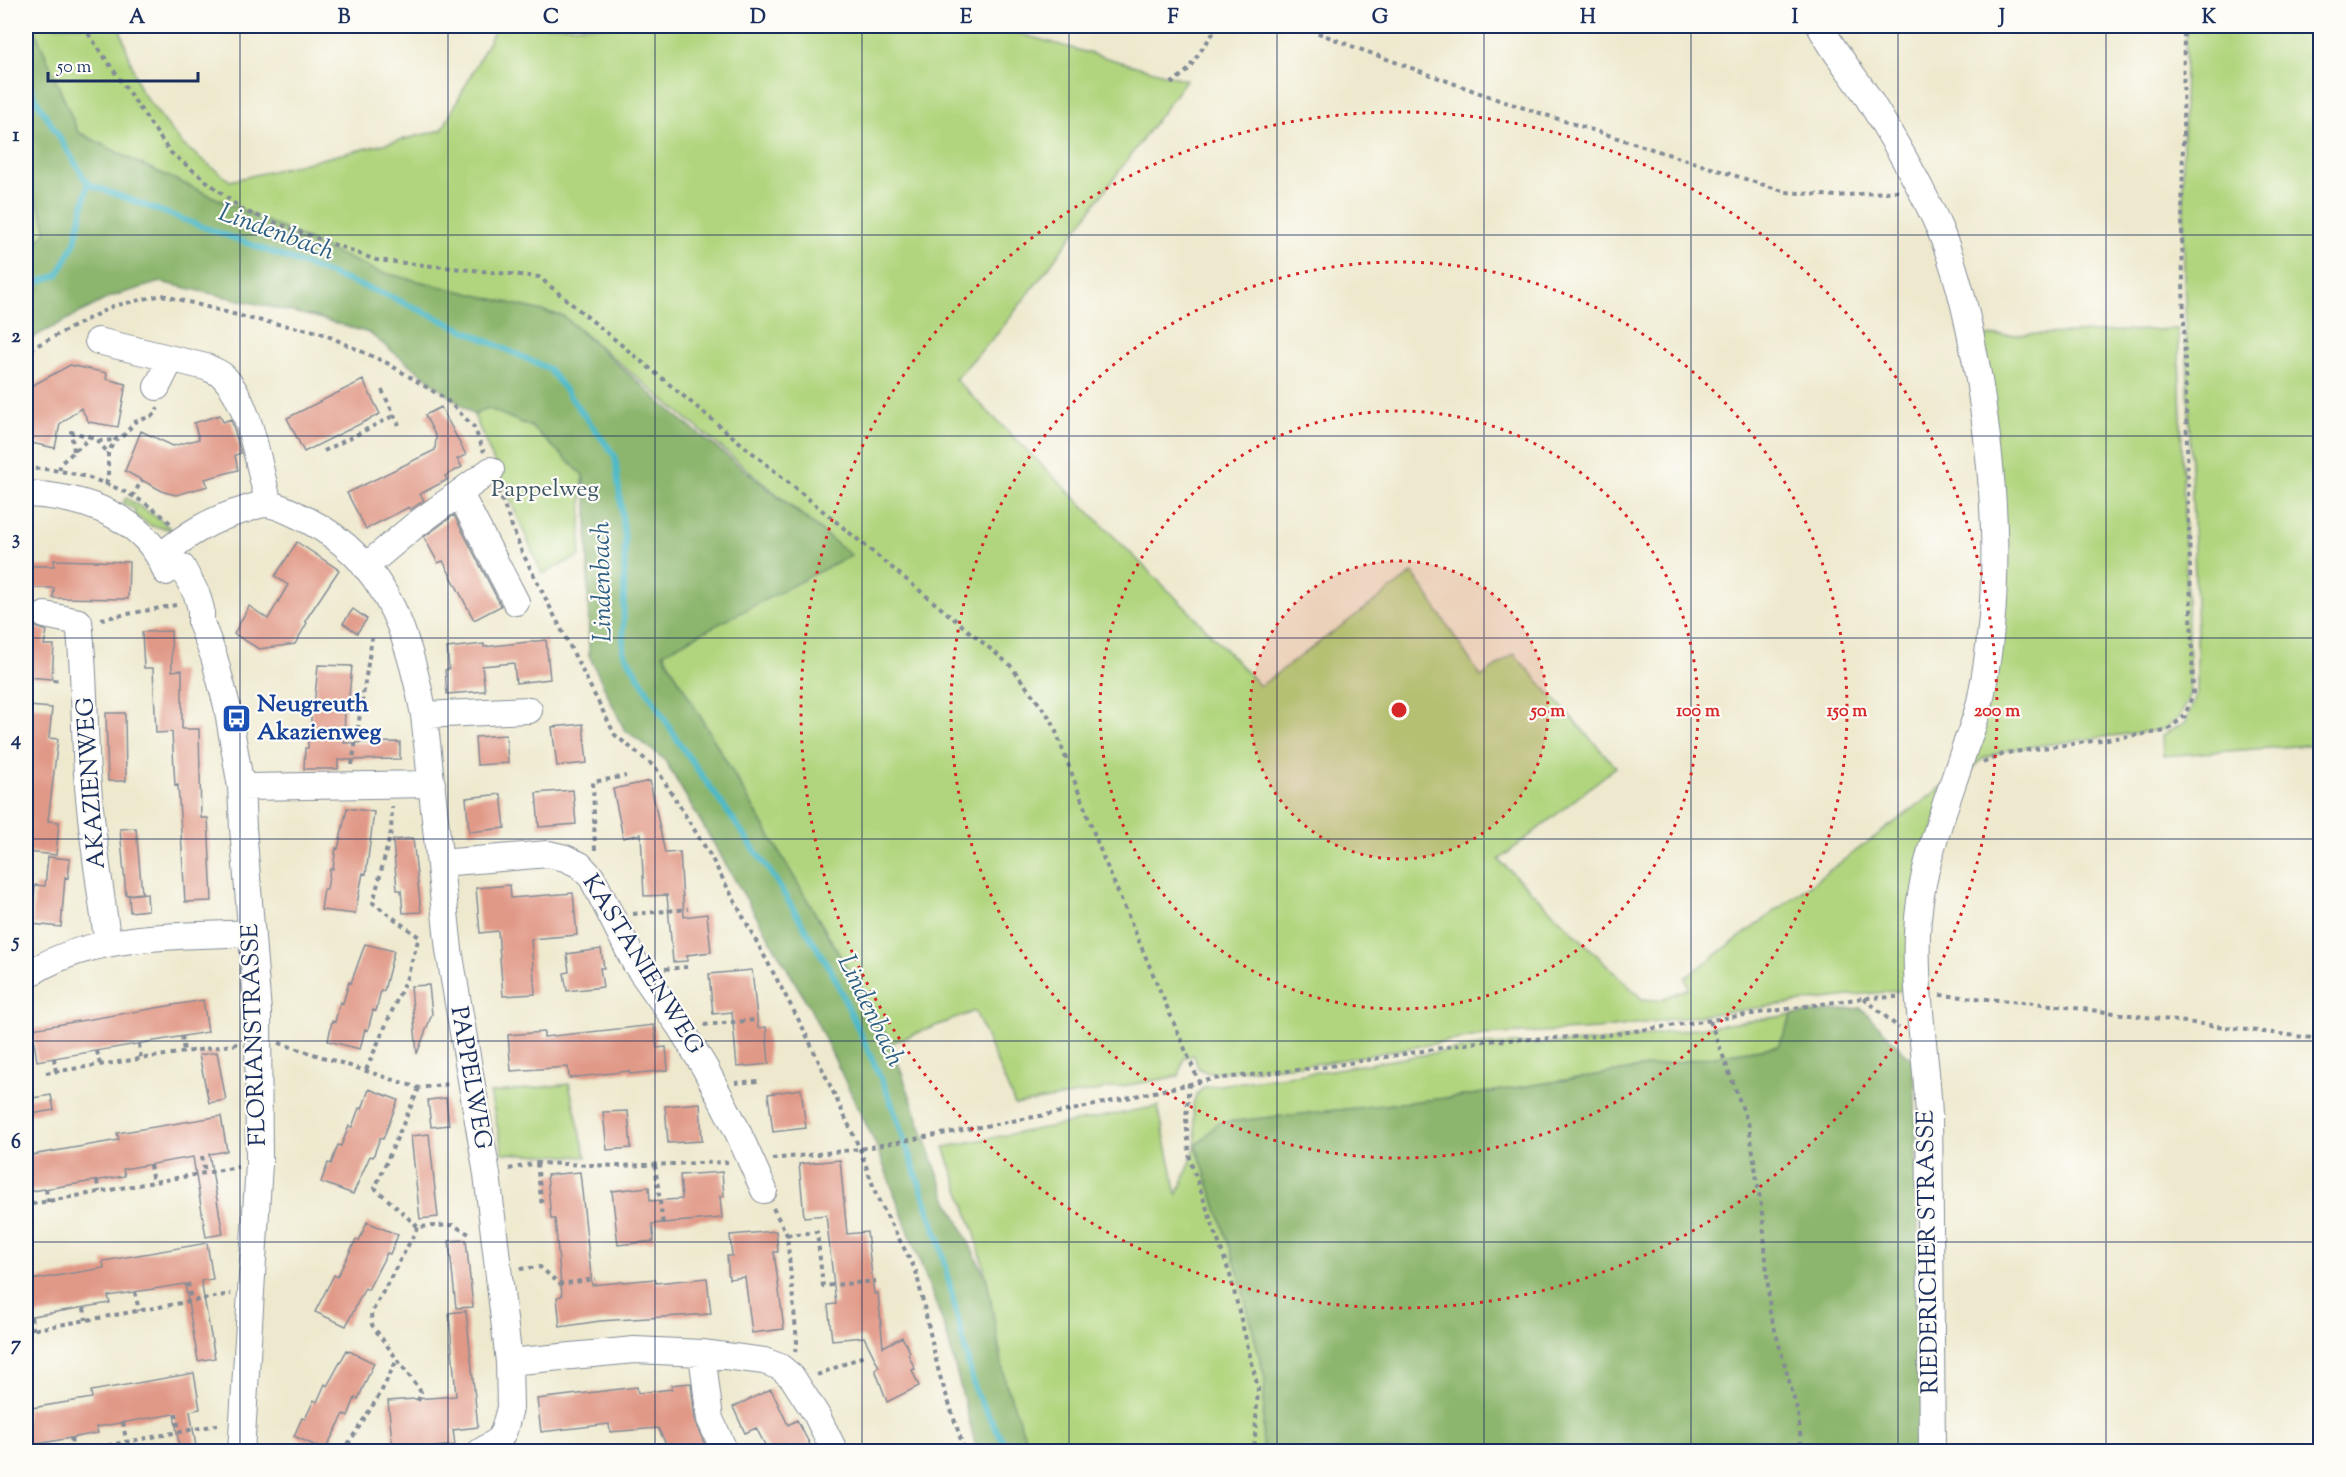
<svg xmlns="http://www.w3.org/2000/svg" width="2346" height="1477" font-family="'Sorts Mill Goudy',serif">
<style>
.green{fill:#b1d57e;stroke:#66826e;stroke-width:1.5}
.forest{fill:#8cb66d;stroke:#547266;stroke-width:1.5}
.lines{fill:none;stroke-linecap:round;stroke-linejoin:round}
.stream{stroke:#4db9c8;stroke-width:6}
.building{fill:#e19987}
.minor-casing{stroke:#848c96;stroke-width:28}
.path{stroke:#848c96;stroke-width:4;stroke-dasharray:4.5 4.5;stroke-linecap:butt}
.minor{stroke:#fff;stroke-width:26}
.grid{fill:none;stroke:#1b2f5e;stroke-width:1.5;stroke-opacity:0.55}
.ring{fill:none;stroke:#d62828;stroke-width:3;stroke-dasharray:3 6}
.labels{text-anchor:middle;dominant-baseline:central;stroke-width:4.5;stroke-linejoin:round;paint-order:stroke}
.park-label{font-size:24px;fill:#405866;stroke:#fdfcf7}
.transit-label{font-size:24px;font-weight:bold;fill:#164399;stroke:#fdfcf7;text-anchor:start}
.street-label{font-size:24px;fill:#1b2f5e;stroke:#fdfcf7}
.water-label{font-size:26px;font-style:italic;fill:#2c5f83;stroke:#fdfcf7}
.centre{fill:#d62828;stroke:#fdfcf7;stroke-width:3}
.ring-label{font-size:18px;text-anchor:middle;font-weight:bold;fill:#d62828;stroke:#fdfcf7;stroke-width:4.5;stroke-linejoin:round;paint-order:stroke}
.neatline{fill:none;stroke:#1b2f5e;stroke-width:2}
.grid-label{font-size:20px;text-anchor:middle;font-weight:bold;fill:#1b2f5e}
</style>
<rect width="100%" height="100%" fill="#fdfcf7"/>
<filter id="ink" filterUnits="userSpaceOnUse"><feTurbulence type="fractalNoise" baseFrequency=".0167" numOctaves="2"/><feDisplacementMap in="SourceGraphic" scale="12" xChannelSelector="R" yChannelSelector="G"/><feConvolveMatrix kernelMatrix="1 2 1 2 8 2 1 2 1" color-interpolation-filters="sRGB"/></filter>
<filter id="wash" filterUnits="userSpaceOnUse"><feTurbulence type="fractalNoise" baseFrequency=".008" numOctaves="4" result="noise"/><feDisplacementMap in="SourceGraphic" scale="24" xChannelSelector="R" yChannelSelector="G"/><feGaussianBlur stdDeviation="1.35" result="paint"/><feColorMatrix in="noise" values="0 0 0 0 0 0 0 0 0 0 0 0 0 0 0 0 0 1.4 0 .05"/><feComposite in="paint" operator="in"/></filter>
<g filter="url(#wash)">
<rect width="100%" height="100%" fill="#eee9ce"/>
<path class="green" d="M33,26H119L140,90L182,144L230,181L442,130L497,26H992L1186,80L1046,271L998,333L955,379L1186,608L1260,686L1413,573L1481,677L1514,654L1616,767L1499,860L1642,999L1659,1000L1689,988L1685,978L1942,787L1906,984L1899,991L1863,994L1597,1029L1483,1035L1323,1063L1208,1073L1198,1068L1194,1055L1184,1058L1179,1076L1015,1105L975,1011L891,1043L663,653L850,555L563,316L376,271L132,160L78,132Z
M2186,26H2320V744L2163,756L2162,735L2186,722L2197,692V632L2184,274L2183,148Z
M26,189C37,202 46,215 45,233L26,253Z
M2178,329L2190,693L2181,715L2165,729L2006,750L1982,759L1968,774L1987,703L1984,336Z
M487,408L532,427L583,475L580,556L542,574L474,415Z
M126,498L158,518L171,529L151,526L134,515L136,510L123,503Z
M1792,1015L1779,1046L1465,1096L1218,1123L1238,1272L1265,1378L1262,1451H1030L1005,1381L987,1280L975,1234L944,1147L1158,1106L1177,1195C1183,1180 1191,1163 1195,1147C1200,1125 1182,1101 1205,1087L1325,1071L1484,1045L1600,1042Z
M569,1084L586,1157L503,1153L490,1093Z"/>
<path class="forest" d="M26,26H33L78,132L132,160L376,271L563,316L673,413L851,555L663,653L891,1043L945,1194L987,1280L1005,1381L1030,1451H977L945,1328L876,1145L808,1004L664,759L624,729L589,655L587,504L583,475L532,427L487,408L474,415L369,333L315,317L160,282L110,297L30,339L26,344V253L45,233C47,215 36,202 26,189Z
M1861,1008L1914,1062L1924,1451H1262L1265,1378L1238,1272L1196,1146L1218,1123L1465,1096L1779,1046L1792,1015Z"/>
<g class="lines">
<path class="stream" d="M26,78L37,101L88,184L389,296L549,369L615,456L625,540L623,651L681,746L773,876L833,974L889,1096L939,1240L975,1391L1004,1443L1007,1452
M26,286L58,275L75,242L88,184"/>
</g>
<g id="blocks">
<path class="building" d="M70,365L107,373L106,379L126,384L118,427L89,422L81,408L60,424L55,448L26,442V389Z
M363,380L380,414L304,452L287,418Z
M441,407L466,455L457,459L462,467L445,476L447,480L420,494L424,500L410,510L409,507L366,529L347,493L435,450L436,437L425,415Z
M220,415L223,422L231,419L232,422L241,453L235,455L238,470L205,479L208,486L176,495L164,492L125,471L141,431L173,446L199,439L194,423Z
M454,515L501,606L474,620L443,561L438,563L424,537Z
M297,542L339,570L305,621L307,623L295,644L259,649L234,634L249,606L268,619L288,585L275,576Z
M54,560L129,562L128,599L53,598L54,588H30V566H54Z
M353,609L367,619L357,633L343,623Z
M29,617L36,627L47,631L44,645H54L52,679L26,677Z
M171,631L172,671L182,670V729H199L201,818H208L212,901L185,902L180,816L178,785L175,786L172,732L156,733L153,668H144L142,632Z
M546,640L550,679L516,683L514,663L482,666L485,691L447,694L445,670L449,669L447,648L484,644V647Z
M318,665L352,666L348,707H345L344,743L400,742V759L338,760V769H304L305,748H308V728H311V707H314Z
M28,706L52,708L49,738L58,739L48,821L59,822L56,855L26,852L29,819L26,818V788L30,735L26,734Z
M106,713H125L126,781H108Z
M583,724L587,763L557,766L552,727Z
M506,735L508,763L477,765L475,737Z
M650,781L665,853L680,852L684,917L707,914L711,952L687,955V961L673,962L667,895L644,896L641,834L623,838L620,822L613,789Z
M573,790L576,824L539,827L536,793Z
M501,794L505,828L469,832L466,798Z
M347,808L374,812L366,874L363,873L355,914L321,910L324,889H327L330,869H333L336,848L338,849Z
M136,828L142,893L126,895L120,829Z
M413,838L421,912L403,913L401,890H397L393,840Z
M48,857L70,859L68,878L65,877L61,927L32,924L35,885L45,886Z
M510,885L511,898L573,893L577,935L531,939L535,994L503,996L498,931L480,933L476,888Z
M147,893L148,910L130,912L129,895Z
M365,944L394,951L384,991L381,990L376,1011L373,1010L368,1030L365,1029L360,1049L328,1041L332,1021L335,1022L340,1002L343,1003L349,982L351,983Z
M601,949L604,968H600L603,987L567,991L564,973L569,972L567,954Z
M752,970L758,1028L766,1027L769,1064L737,1067L732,1012L713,1014L709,974Z
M429,985L432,1014L417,1054L411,986Z
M203,1000L208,1032L37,1061L32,1029Z
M654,1025L657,1048L666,1047L668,1070L630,1074L629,1071L569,1078L568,1067L511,1071L508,1035L544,1032V1037Z
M217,1052L226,1100L209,1103L199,1055Z
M369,1089L398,1100L383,1139L380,1138L373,1157L370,1156L353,1194L321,1182L328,1163L331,1164L338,1145L341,1146L349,1126L352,1127L359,1108L362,1109Z
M801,1089L806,1128L773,1132L768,1094Z
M51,1095L54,1110L26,1115V1099Z
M446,1098L449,1125L431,1127L428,1100Z
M700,1103L702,1141L668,1143L665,1106Z
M628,1111L631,1148L607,1150L603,1112Z
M221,1116L227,1151L209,1154L223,1234L206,1237L193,1157L123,1169L125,1176L26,1192V1156L119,1140L117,1133Z
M429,1134L438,1217L420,1219L411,1136Z
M840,1160L847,1234L867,1232L874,1294L878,1293L883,1347L902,1337L910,1352L908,1354L915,1369L912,1370L919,1386L887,1402L875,1369L879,1367L864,1337L832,1340L828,1305L836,1304L826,1215L804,1217L799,1164Z
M580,1172L592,1285L655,1279L656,1283L707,1278L711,1314L600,1321L560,1327L557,1297L562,1296L555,1219H551L547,1175Z
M722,1172L724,1196H720L722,1218L652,1224L654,1241L618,1245L612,1191L649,1187L650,1201L682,1199L680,1175Z
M367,1222L398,1235L390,1254L387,1253L368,1290L365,1288L346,1326L315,1312L334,1275L337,1277L356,1240L359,1241Z
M776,1231L778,1252H774L784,1329L752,1333L745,1277L729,1279L727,1256H732L730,1235Z
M466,1240L473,1307L456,1308L449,1241Z
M207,1243L213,1279L201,1281L215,1358L198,1361L185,1284L108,1296L110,1303L26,1317V1281L104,1268L103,1261Z
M466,1311L478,1427L453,1430L455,1445L393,1451L388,1401L456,1396L449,1313Z
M347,1350L374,1363L358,1399L355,1398L348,1416L344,1414L325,1450L294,1436L302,1418L305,1419L314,1400L317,1402L325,1384L327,1386Z
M194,1373L200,1409L190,1411L197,1452H180L174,1414L96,1427L98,1433L26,1446V1409L92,1398L91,1391Z
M691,1383L695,1421L708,1452H670L658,1428L610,1432L609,1424L541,1432L537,1399L637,1387L638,1393L672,1389L671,1385Z
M771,1389L788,1425L797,1420L814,1452H769L756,1428L745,1433L733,1407Z"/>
</g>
</g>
<g filter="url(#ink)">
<use href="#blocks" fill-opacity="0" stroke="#848c96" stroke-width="1.5"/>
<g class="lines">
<defs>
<path id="minor" d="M1820,26C1832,49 1850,71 1865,93C1892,136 1920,183 1940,230C1960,278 1970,329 1979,380C1996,488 2002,590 1981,697C1978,714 1971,731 1965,747C1947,803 1923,859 1918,918C1912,985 1927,1051 1929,1118C1931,1229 1930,1340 1932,1452
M98,341L206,367C212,370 219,372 223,376C250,403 257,460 267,496L266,504
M157,387L171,359
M26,494C80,496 146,516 166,572
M460,494L516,602
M161,556C186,535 211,519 244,510C250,508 259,504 266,504C280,505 296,515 309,521C386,561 409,635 424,715L449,950L487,1174L509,1362L510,1408L504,1430L499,1440L480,1452
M161,556L182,567L197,595L201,609V623L214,657L227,706L241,787L243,828L258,1012L259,1164L241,1452
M365,567L414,526L491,470
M45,615L79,622C85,673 84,723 87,774C91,831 100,888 108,944
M424,715L529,710
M241,787L432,784
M440,863L548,854L565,858L580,865L592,878L635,963L680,1027L705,1068L736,1128L764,1190
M26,976C90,932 178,937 252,933
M702,1353L710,1419L725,1452
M509,1362L634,1350L702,1353L764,1361L780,1367L792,1377L816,1414L835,1452"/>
</defs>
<use href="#minor" class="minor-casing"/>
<path class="path" d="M83,26L170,152L244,211L376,260L539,277L1010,665L1052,721L1103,857L1199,1082
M1301,26L1354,47L1499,100L1786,192L1836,196L1898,191
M1171,84L1187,71L1218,26
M26,358L34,347L113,306L162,295L252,319L319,332L387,363L446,399L474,427L484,452
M382,390L399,425
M98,441L115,440
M74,451L71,432L91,437
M324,451L395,415
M26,469C72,466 137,490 170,523
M59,470L61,463L91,437L98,441L108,453
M106,484L108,478V453L115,440L124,435L135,422L152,416L158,408
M498,490L521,550L615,735L656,768L710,855L804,1030L860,1149L877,1197L916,1271L939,1373L965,1452
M132,497L142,480
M101,619L176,605
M53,680L62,681
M1983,763L2006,753L2166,731L2185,716L2193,693L2182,239L2184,26
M352,765L372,638
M595,850L593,782L626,776
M633,914L688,909
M665,969L687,967
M1940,995L2035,1003L2320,1039
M1864,998L1899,1028
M1710,1021L1749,1126L1763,1220L1770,1312L1798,1413L1802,1452
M704,1025L755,1020
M182,1036L184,1052
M279,1043L419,1088L449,1084
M139,1044L141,1059
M97,1051L100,1065
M54,1058L56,1072
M366,1070L407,977L419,937L373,903L391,832L392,806
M46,1073L238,1044
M735,1083L758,1081
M1189,1083L1186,1119L1190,1160L1230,1275L1258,1388L1254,1452
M419,1088L375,1188L418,1227L453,1225L471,1235
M202,1156L205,1173
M772,1159L860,1149L1072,1110L1213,1079L1324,1067L1484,1041L1600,1036L1863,998L1897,997
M537,1163L542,1207
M150,1165L153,1183
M655,1165L663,1224
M509,1169L537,1163L618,1166L728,1162
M97,1181L99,1192
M46,1189L48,1202
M32,1204L238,1167
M773,1208L787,1235L797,1342L795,1352
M418,1227L371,1314L372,1325L421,1392L418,1401
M787,1235L817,1232L823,1286L876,1281
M520,1269L540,1267L560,1284L595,1279
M188,1283L191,1301
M135,1292L139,1311
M84,1308L86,1320
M31,1317L33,1330
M26,1331L231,1294
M817,1375L864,1356
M176,1413L179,1432
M123,1422L126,1441
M71,1438L74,1451
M72,1452L222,1424
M343,1452L380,1394L397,1360"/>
<use href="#minor" class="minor"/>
</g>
</g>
<path class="grid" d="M240,26V1452M448,26V1452M655,26V1452M862,26V1452M1069,26V1452M1277,26V1452M1484,26V1452M1691,26V1452M1898,26V1452M2106,26V1452M26,235H2320M26,436H2320M26,638H2320M26,839H2320M26,1041H2320M26,1242H2320"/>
<circle cx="1399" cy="710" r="149" fill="#d62828" fill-opacity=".12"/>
<g class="ring">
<circle cx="1399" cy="710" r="149"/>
<circle cx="1399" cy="710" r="299"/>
<circle cx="1399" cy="710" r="448"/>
<circle cx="1399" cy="710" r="598"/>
</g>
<defs>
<symbol id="bus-square" viewBox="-11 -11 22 22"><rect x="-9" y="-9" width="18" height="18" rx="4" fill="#1a4fb4" stroke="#fdfcf7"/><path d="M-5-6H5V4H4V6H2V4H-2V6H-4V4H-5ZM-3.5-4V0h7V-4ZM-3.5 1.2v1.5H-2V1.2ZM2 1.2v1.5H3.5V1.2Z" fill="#fff"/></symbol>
</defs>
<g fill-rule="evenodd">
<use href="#bus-square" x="220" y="702" width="33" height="33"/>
</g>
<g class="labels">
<g class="park-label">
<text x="545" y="490">Pappelweg</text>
</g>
<g class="transit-label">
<text x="257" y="705">Neugreuth<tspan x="257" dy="28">Akazienweg</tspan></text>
</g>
<g class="street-label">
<text transform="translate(92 783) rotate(-94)">AKAZIENWEG</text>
<text transform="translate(642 965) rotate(58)">KASTANIENWEG</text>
<text transform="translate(255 1035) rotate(-92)">FLORIANSTRASSE</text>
<text transform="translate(470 1078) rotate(80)">PAPPELWEG</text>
<text transform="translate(1929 1252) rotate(-91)">RIEDERICHER STRASSE</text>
</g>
<g class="water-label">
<text transform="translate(276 233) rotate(20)">Lindenbach</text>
<text transform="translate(603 582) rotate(-91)">Lindenbach</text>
<text transform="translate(870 1011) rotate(64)">Lindenbach</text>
</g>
</g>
<circle cx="1399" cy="710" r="9" class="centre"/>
<g class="ring-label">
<text x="1548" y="716">50 m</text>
<text x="1698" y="716">100 m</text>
<text x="1847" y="716">150 m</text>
<text x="1997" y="716">200 m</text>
</g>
<rect width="2346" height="1477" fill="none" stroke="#fdfcf7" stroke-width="66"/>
<path d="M48 72v9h150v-9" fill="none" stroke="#1b2f5e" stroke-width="3"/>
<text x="57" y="72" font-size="18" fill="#1b2f5e" stroke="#fdfcf7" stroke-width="4.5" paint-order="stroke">50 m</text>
<rect x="33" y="33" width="2280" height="1411" class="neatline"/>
<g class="grid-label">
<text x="137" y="23">A</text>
<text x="344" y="23">B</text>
<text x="551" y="23">C</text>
<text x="758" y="23">D</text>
<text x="966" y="23">E</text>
<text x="1173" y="23">F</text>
<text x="1380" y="23">G</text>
<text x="1588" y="23">H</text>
<text x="1795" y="23">I</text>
<text x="2002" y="23">J</text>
<text x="2209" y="23">K</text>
<text x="16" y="141">1</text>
<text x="16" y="342">2</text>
<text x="16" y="544">3</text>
<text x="16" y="745">4</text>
<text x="16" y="947">5</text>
<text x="16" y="1148">6</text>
<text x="16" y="1350">7</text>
</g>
</svg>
